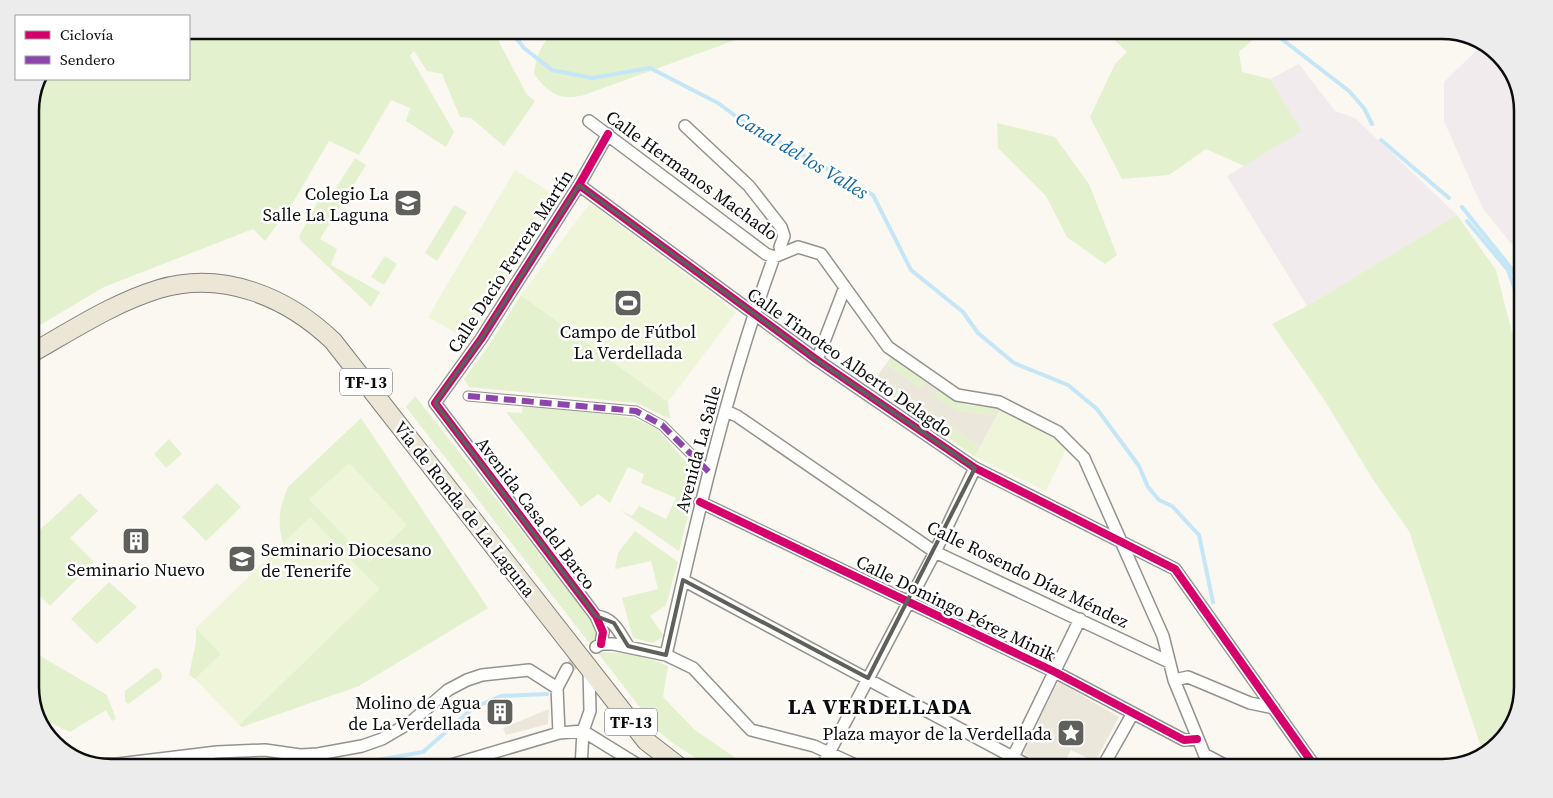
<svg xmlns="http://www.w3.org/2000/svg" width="1553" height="798" font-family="'Source Serif 4',serif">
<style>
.industrial{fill:#f1ebee}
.green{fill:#e4f1ce}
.pitch{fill:#eef5d9}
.plaza{fill:#ebe7db}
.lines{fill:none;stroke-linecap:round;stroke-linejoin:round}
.stream{stroke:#c4e6f6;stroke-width:4}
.minor-tunnel{stroke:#d6d5ce;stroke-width:11;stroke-dasharray:11 5.5;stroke-linecap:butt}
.pedestrian-casing{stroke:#93928f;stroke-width:11}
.minor-casing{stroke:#93928f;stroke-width:14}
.primary-casing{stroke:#80807c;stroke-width:20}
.pedestrian{stroke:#fefefd;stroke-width:9}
.minor{stroke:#fefefd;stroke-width:11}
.primary{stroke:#ece6d6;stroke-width:18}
.quiet{stroke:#8e44ad;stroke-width:6;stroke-dasharray:12 6;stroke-linecap:butt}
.cycleway-casing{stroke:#fff;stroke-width:11}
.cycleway{stroke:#d6006c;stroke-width:8}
.marked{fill:none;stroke:#5f5f5c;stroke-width:4;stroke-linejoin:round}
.labels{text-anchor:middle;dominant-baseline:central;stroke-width:5;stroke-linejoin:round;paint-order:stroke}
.shield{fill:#fff;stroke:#555;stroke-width:1}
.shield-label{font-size:16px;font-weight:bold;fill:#0c0c0c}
.street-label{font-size:18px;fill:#0c0c0c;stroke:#fff}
.poi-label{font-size:18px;fill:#0c0c0c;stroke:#fff;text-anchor:end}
.water-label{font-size:19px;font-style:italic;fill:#1067a3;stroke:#fff}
.district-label{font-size:22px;font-weight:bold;letter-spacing:1px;fill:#0c0c0c;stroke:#fff}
.rim{fill:none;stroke:#0c0c0c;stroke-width:2.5}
</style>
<rect width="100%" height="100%" fill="#faf8f0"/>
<path class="industrial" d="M1484,43L1510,66L1523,106V258L1483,209L1444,121V82Z
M1299,64L1335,111L1355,118L1457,215L1307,306L1227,176L1301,131L1270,79Z"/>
<path class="green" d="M189,30H493L527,95L535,101L504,146L471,118L460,117L442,74L427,71L414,51L410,56L454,132L446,147L406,121L410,108L391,100L359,155L329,141L291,206L265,241L253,229L104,287L30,331V106L42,79H189Z
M763,30L584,95C559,101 549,94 534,74C537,55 540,44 556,31Z
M1104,30H1246L1257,36L1239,52L1242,72L1270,79L1302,131L1244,166L1206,149L1169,175L1122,179L1090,117L1115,64L1127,52Z
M997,123L1055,137L1089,184L1117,255L1105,264L1067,237L1046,196L998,148Z
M355,158L366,165L320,239L337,249L331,265L380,292L371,307L301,241L299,236L325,189L332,194Z
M454,205L467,212L437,261L425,253Z
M1457,215L1496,270L1512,333L1523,330V687L1515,723L1490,751L1481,747L1409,531L1374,481L1325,401L1272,324L1307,306Z
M385,256L397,264L384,285L371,277Z
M521,295L668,402L670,419L637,403L469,387L464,379L487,348Z
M891,357L925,382L921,389L886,364Z
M881,379L913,400L908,409L876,386Z
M937,390L966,405L997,408L993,415L958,411L933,397Z
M415,396L598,628V636L590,644L406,407Z
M523,406L576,410L633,418L643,422L657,429L696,473L698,477L679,551L620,510L632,516L639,506L666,519L676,498L641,483L644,474L628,467L610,503L598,494L581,507L506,412L522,413Z
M927,409L980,447L975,457L920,418Z
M361,418L488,608L359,686L242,727L239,725L379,589L310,518L283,543C277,520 279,509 288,487Z
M169,439L182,454L166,468L154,454Z
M217,483L241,507L206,541L182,517Z
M80,493L98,511L70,538L94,562L50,606L30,586V539Z
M635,531L678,562L666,605L650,616L664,636L653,643L633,638L622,598L658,589L651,561L615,569L618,553Z
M109,582L137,607L97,644L71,619Z
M196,628L221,654L195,679L189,675L196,642Z
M30,650L107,695L116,719L112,721L106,710L70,732L39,717L30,693Z
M598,653C622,651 646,657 668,666L663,697L695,730L750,768H712L674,744L658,731Z
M155,668L159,669L162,674L161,680L128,704L125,701V691Z"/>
<path class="pitch" d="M515,170L558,197L470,341L428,317Z
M590,203L736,312L668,402L521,295Z
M1000,409L1052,434L1068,445L1046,491L975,457Z
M349,463L407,525L369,562L309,499Z
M310,517L379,589L239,725L195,679L221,654L196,628Z"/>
<path class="plaza" d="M886,364L921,389L925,382L937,390L934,397L958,411L993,415L997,408L1000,409L980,447L927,409L920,418L908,409L913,400L882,379L876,386L872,383Z
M1060,683L1119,717L1095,762L1071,750L1061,768H1050L1025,755L1023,751L1056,685Z
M549,709L548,724L506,735L503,728Z"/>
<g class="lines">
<path class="stream" d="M510,30L524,48L552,70L592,78L650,68L718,103L741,120L873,195L911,270L963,312L978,333L1014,363L1068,385L1097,409L1139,466L1148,487L1159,500L1172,506L1199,535L1213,602
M1270,30L1349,91L1364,108L1372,124
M1381,140L1449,198
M1462,207L1511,268L1523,291
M1467,221L1508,270L1523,312
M352,768L366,762L423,752L473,708L501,696L547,694"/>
<path class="minor-tunnel" d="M567,669L594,648"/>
<defs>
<path id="pedestrian" d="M468,396L636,411L662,425L709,472"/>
<path id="minor" d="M589,121L766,254L774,257
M685,126L749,186L781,227L784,236L780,247L782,253
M579,185L817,360L975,468L1175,569L1316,768
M774,257L798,247L821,254L888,347L957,395L999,402L1058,432L1084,458L1163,636L1174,680L1210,768
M817,360L845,287
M726,411L737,416L935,552L1169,662
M700,502L1055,672L1184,740L1197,739
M683,580L1033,768
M596,616C614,618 619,632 628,646
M601,644L603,632L596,616L435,403L481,339L579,185L608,134
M596,647L601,644H613L666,655L693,668L751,730L814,746L862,768
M666,655C696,521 727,386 774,257
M1174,680L1188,677L1250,703L1274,708
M559,733L557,688L567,669
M1204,754L1230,768
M71,756L79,761
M1013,757L1080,619
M93,764H118L217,752L265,750L300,755L318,754L362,746L382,739L411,722L448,690L467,680L482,675L529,670L557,688
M441,768L559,733L583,731L643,768
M581,768L583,731L590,711L589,668
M821,768L935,552L975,468
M1102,768L1133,713"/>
<path id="primary" d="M30,354C71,331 113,303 159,289C223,270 287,297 333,341L646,741L681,768"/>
</defs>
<use href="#pedestrian" class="pedestrian-casing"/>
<use href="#minor" class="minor-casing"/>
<use href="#primary" class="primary-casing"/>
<use href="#pedestrian" class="pedestrian"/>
<use href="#minor" class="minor"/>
<use href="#primary" class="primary"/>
<path class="quiet" d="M468,396L636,411L662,425L709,472"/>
<defs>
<path id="cycleway" d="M579,185L817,360L975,468L1175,569L1316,768
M700,502L1055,672L1184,740L1197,739
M601,644L603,632L596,616L435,403L481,339L579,185L608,134"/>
</defs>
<use href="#cycleway" class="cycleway-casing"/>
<use href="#cycleway" class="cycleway"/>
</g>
<path class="marked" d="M579,185L817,360L975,468L868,678L683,580L666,655L628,646L614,623L596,616L435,403L481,339Z"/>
<defs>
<symbol id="school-square" viewBox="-11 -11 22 22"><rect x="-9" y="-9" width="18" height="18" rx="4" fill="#5f5f5c" stroke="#fff"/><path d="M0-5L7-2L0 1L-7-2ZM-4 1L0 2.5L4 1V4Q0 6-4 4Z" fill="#fff"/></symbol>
<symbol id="stadium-square" viewBox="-11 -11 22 22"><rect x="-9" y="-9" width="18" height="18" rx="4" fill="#5f5f5c" stroke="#fff"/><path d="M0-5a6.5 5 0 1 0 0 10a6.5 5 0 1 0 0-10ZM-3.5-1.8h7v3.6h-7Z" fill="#fff"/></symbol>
<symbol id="building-square" viewBox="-11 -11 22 22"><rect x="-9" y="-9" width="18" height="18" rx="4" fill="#5f5f5c" stroke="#fff"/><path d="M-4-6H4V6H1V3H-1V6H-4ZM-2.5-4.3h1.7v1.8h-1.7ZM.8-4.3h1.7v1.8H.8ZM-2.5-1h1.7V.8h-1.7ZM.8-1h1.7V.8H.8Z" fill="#fff"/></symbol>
<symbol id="university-square" viewBox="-11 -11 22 22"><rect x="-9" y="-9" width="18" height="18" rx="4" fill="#5f5f5c" stroke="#fff"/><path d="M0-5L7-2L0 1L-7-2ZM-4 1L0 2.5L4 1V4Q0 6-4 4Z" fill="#fff"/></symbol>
<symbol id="sight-square" viewBox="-11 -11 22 22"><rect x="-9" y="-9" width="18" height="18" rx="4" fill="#5f5f5c" stroke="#fff"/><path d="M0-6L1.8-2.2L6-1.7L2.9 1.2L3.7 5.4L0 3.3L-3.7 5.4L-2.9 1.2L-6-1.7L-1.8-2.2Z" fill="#fff"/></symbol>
</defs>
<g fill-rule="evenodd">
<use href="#school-square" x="392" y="187" width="32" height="32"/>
<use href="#stadium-square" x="612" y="287" width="32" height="32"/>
<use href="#building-square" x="120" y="525" width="32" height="32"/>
<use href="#university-square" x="226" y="543" width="32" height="32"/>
<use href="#building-square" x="484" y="696" width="32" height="32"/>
<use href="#sight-square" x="1055" y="717" width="32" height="32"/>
</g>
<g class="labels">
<g class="shield">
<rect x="340" y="368.5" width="52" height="27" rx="4"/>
<rect x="605" y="708.5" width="52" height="27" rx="4"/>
</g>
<g class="shield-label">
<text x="366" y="382">TF-13</text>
<text x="631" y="722">TF-13</text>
</g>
<g class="street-label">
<text transform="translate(692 175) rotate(36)">Calle Hermanos Machado</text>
<text transform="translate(510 261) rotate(-57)">Calle Dacio Ferrera Martín</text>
<text transform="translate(850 362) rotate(35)">Calle Timoteo Alberto Delagdo</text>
<text transform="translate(698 449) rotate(-75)">Avenida La Salle</text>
<text transform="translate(465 509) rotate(52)">Vía de Ronda de La Laguna</text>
<text transform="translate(536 513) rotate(53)">Avenida Casa del Barco</text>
<text transform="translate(1028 574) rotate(26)">Calle Rosendo Díaz Méndez</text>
<text transform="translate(956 608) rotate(26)">Calle Domingo Pérez Minik</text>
</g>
<g class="poi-label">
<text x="389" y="193">Colegio La<tspan x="389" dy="21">Salle La Laguna</tspan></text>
<text x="628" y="331" text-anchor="middle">Campo de Fútbol<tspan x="628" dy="21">La Verdellada</tspan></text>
<text x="261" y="549" text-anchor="start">Seminario Diocesano<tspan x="261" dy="21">de Tenerife</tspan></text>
<text x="136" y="569" text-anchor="middle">Seminario Nuevo</text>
<text x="481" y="702">Molino de Agua<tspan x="481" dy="21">de La Verdellada</tspan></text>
<text x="1052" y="733">Plaza mayor de la Verdellada</text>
</g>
<g class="water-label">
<text transform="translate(802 155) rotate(31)">Canal del los Valles</text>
</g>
<g class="district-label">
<text x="880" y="706">LA VERDELLADA</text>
</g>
</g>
<path d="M0 0H1553V798H0ZM111 39H1442A72 72 0 0 1 1514 111V687A72 72 0 0 1 1442 759H111A72 72 0 0 1 39 687V111A72 72 0 0 1 111 39Z" fill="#ececec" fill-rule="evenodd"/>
<path class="rim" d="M111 39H1442A72 72 0 0 1 1514 111V687A72 72 0 0 1 1442 759H111A72 72 0 0 1 39 687V111A72 72 0 0 1 111 39Z"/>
<rect x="15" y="15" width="175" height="65" fill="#ffffff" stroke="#9e9e9e"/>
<rect x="25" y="31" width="25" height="8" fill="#d6006c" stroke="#9e9e9e"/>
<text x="60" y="40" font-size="15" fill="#0c0c0c">Ciclovía</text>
<rect x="25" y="56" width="25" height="8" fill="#8e44ad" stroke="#9e9e9e"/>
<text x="60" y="65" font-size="15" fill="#0c0c0c">Sendero</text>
</svg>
